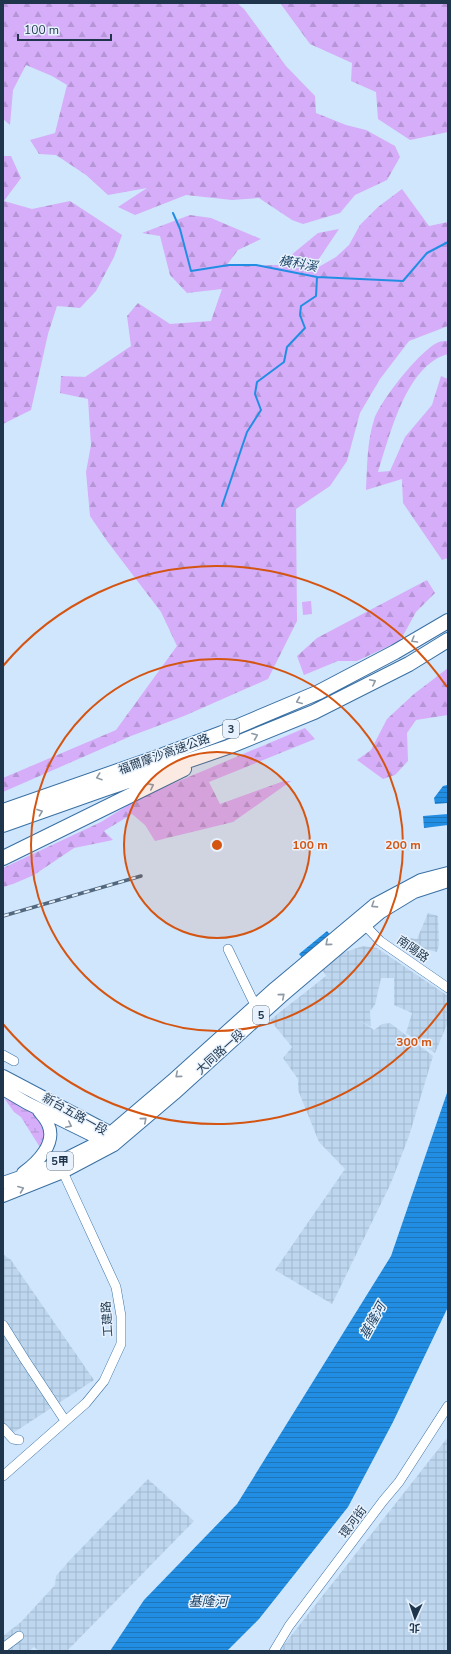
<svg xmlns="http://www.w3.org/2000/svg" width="451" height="1654" font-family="'Nunito Sans','Noto Sans TC',sans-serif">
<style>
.industrial{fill:url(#industrial-grid)}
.forest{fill:url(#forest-firs)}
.wetland{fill:url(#wetland-marsh)}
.pitch{fill:#d5adf9}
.water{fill:url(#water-rules)}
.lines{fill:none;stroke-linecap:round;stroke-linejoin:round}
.stream{stroke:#228ee3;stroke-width:2}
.minor-casing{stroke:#3970a3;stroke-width:10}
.major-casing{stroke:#3970a3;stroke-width:14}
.highway-casing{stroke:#3970a3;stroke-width:16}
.minor{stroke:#fff;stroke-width:9}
.major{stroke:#fff;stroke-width:12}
.highway{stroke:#fff;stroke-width:14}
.rail-casing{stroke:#51687f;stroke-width:3.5}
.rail{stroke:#e7f2fe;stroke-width:2;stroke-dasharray:6;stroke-linecap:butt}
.oneway{stroke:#8e9aa6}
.ring{fill:none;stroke:#d45512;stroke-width:2}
.labels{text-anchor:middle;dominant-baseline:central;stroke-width:3;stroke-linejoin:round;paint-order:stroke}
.shield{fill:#e7f2fe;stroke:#5a6e81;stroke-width:1}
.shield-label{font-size:11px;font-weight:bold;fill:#1e354c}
.street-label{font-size:12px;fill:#1e354c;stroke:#e7f2fe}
.water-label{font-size:13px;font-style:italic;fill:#1c4366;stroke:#e7f2fe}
.centre{fill:#d45512;stroke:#e7f2fe;stroke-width:2}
.ring-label{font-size:12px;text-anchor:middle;font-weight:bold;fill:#d45512;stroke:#e7f2fe;stroke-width:3;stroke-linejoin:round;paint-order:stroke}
</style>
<defs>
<pattern id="industrial-grid" width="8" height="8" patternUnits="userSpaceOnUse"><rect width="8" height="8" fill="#bed7ef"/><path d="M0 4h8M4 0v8" fill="none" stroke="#a3b9cf"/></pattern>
<pattern id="forest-firs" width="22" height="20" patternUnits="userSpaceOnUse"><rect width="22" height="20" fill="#d5adf9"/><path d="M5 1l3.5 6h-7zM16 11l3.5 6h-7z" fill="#b695d7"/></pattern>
<pattern id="wetland-marsh" width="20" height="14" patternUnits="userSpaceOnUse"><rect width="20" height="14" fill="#d5adf9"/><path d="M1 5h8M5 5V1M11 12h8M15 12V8" fill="none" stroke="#b695d7"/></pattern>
<pattern id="water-rules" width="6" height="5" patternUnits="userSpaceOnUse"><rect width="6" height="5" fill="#228ee3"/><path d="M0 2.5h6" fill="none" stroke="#1d75ba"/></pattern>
</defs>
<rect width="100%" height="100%" fill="#d0e6fd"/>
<path class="industrial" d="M428,913L438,916L439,945L437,952L409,945L410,938L417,939Z
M363,946L377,948L448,996V1022L435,1053L406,1033L412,1013L394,1005V978H381L375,1005L370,1011L371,1027L359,1020L374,1030L382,1024L390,1023L433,1056L409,1136L391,1183L332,1304L275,1270L345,1169L319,1142L298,1090V1079L283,1058L292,1047L270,1020L326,976L344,1001L322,970L342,953Z
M3,1254L11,1260L94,1380L10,1435L3,1425Z
M448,1437V1651H279Z
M148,1479L194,1521L67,1651H39L34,1647L29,1651H3V1636L21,1622L55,1585L56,1576L70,1560Z"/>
<path class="forest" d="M3,3H237L244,9L286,66L315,96L316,113L346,125L366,130L395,146L400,157L387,180L355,195L340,213L303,224L292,220L259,198L232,200L186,195L135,215L118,207L147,188L108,195L86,175L56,155L39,154L30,140L55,133L67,85L52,76L26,65L13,90L10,125L3,119Z
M280,3H448V132L410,140L378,119L376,92L351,81L352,63L310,44Z
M3,156H11L21,178L4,201L32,209L70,201L122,235L114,257L96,291L80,308L57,306L48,334L31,410L3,424Z
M402,189L429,226L448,222V326L409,341L380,379L360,413L347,461L330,486L296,509L297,621L268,679L184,716L131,736L3,792V778L116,730L177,646L161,612L107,541L90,516L86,472L91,445L88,399L60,393L61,376L85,377L131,346L127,316L138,303L170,324L211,321L222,289L187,293L170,275L160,236L142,233L190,215L211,218L261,239L238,250L226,266L279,265L318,233L339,229L310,272L336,257L349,245L360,225L378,207Z
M448,341V354C406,365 390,435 378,472L390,471L405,437L432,405L441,376L448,379V558L442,560L403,503L402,479L366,490C367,468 367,441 374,420C380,401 421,349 439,342C441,341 445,341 448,341Z
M427,580L435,593L416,612L400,641L357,661H338L304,675L297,656L317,638Z
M448,668V715L416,720L407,733L408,761L395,775L383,779L357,760L371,750L387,719L414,694Z
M305,728L315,739L209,782L220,804L284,781H291L233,822L155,841L145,825L132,814L104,831L113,840L74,848L34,875L13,884L3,887V868L101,822L141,797Z"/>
<path class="wetland" d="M4,1098L28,1109L38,1116L45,1132L41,1149L21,1117L14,1112Z"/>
<path class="pitch" d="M311,601L312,614L303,615L302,602Z"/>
<path class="water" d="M447,785L448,803L435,804L434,798L443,786Z
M448,814V825L424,828L423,816Z
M327,931L332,937L304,960L299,954Z
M448,1090V1307L393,1422L348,1507L259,1619L227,1651H110L144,1600L237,1504L391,1256Z"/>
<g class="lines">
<path class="stream" d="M173,213L180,229L191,271L229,265H256L317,277L403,281L427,253L448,242
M222,506L247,432L261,410L255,394L257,382L284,362L287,347L305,328L300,315L301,306L316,296L317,277"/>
<defs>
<path id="minor" d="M361,921L380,941L448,988
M228,949L255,1005
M3,1055L14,1061
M3,1325L25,1360L64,1419
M3,1428L13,1439L19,1440
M3,1476L86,1403L104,1381L121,1344V1316L116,1287L63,1172
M3,1648L19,1636
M274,1651L289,1626L383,1501L399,1482L448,1406"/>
<path id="major" d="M3,1076L111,1133L112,1138
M3,1089L27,1103L106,1142
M23,1173C38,1162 57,1143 48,1124C46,1119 42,1115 39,1111
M3,1183L49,1167L101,1141L175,1078L275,988L374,905L421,880L448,873
M3,1196L63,1172L114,1145L174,1094L281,997L381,912L414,892L448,881"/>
<path id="highway" d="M3,811L155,758L222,733L319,692L395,652L448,621
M3,825L105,789L228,747L314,712L409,664L448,640
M3,858L184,769"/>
</defs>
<use href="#minor" class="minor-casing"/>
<use href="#major" class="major-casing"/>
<use href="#highway" class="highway-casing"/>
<use href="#minor" class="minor"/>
<use href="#major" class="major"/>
<use href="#highway" class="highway"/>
<defs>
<path id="rail" d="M3,916L141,876"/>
</defs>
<use href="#rail" class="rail-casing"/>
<use href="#rail" class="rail"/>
</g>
<defs><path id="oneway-chevron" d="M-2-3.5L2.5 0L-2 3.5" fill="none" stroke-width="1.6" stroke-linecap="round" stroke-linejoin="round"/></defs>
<g class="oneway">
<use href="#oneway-chevron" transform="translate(414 640) rotate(150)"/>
<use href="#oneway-chevron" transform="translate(373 682) rotate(-27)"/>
<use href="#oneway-chevron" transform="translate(299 701) rotate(157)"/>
<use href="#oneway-chevron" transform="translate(255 736) rotate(-22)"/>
<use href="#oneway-chevron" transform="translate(99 777) rotate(161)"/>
<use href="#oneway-chevron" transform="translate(151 786) rotate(-27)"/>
<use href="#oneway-chevron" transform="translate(40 812) rotate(-20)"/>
<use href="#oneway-chevron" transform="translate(374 905) rotate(147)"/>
<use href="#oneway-chevron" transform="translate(328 943) rotate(140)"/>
<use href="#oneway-chevron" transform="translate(282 996) rotate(-41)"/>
<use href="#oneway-chevron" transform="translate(178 1075) rotate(139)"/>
<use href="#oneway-chevron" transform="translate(144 1120) rotate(-41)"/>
<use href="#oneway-chevron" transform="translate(69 1125) rotate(27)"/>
<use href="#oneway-chevron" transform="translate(21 1189) rotate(-22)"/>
</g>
<circle cx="217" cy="845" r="93" fill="#d45512" fill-opacity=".12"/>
<g class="ring">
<circle cx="217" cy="845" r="93"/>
<circle cx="217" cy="845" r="186"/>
<path d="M447 1003A279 279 0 0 1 3 1024M3 666A279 279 0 0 1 447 687"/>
</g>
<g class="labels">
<g class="shield">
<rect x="223" y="720" width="16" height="18" rx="3"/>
<rect x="253" y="1006" width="16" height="18" rx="3"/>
<rect x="47" y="1152" width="26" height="18" rx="3"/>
</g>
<g class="shield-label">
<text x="231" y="729">3</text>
<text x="261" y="1015">5</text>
<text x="60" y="1161">5甲</text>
</g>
<g class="street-label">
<text transform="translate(164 754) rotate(-20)">福爾摩沙高速公路</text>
<text transform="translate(413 949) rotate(35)">南陽路</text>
<text transform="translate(220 1052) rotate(-42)">大同路一段</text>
<text transform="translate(75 1114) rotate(29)">新台五路一段</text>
<text transform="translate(107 1319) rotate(-94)">工建路</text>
<text transform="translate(353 1522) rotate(-53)">環河街</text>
</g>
<g class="water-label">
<text transform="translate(298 264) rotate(10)">橫科溪</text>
<text transform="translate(373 1321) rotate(-61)">基隆河</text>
<text x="208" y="1602">基隆河</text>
</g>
</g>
<circle cx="217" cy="845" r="6" class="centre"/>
<g class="ring-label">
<text x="310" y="849">100 m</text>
<text x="403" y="849">200 m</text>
<text x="414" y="1046">300 m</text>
</g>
<rect width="451" height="1654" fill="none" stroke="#1e354c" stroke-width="8"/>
<g transform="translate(415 1618) rotate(183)" stroke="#e7f2fe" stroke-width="3" paint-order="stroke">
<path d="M0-3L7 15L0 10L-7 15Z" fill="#1e354c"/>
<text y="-6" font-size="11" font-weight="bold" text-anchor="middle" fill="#1e354c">北</text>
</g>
<path d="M18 34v6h93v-6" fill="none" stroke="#1e354c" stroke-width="2"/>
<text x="24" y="34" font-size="12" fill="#1e354c" stroke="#e7f2fe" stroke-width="3" paint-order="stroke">100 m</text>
</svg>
